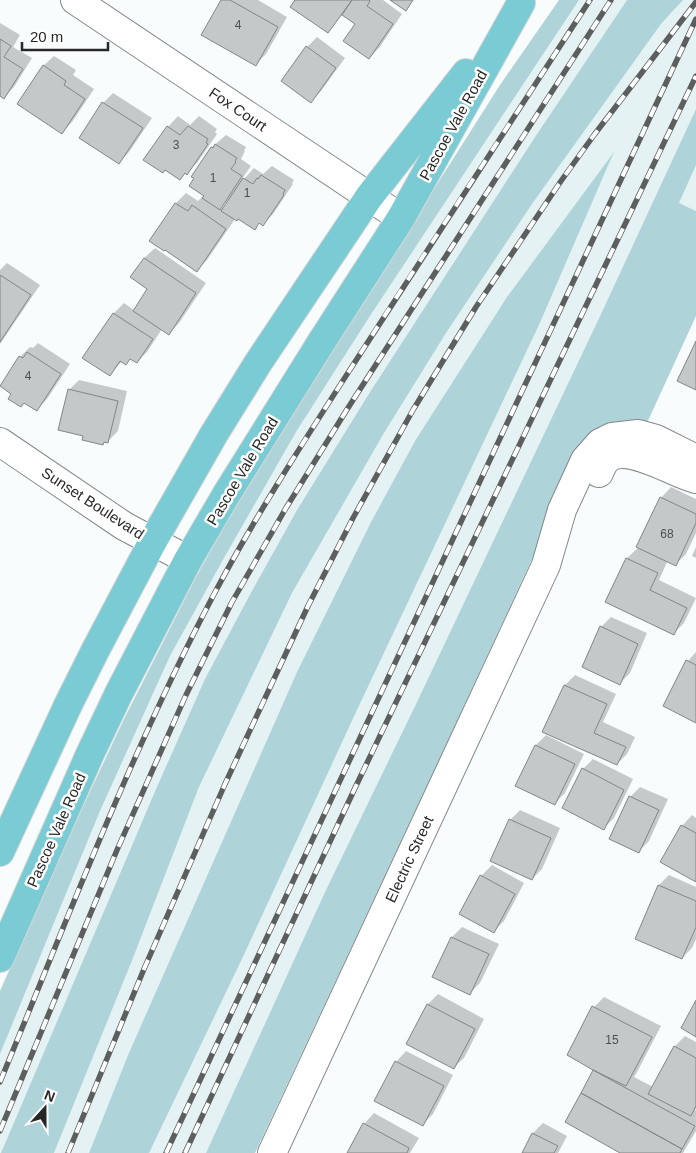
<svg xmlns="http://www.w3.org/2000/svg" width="696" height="1153" font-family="Arial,sans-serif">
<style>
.built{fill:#e5f2f4}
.green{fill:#aed3d9}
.shadow{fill:#0003;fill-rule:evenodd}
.building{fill:#c5c8c9;stroke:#828686}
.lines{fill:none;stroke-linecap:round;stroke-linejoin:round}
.minor-casing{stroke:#838787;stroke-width:30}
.tertiary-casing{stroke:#838787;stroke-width:30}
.primary-casing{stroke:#d8d8d8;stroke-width:30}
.minor{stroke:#fff;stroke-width:28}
.tertiary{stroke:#fff;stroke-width:28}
.primary{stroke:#7bcbd4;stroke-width:28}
.rail-casing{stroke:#5d5f5f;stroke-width:5.5}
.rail{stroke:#fff;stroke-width:4;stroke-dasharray:11;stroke-linecap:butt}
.labels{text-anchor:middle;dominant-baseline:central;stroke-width:5;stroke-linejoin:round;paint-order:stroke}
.number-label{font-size:12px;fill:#4e4f50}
.street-label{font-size:15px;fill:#262727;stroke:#fff}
</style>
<rect width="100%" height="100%" fill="#f8fcfd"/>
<path class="built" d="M579,0H627L537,134L370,392L297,510L253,589L156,789L1,1153H0V1054L100,811L170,656L224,558L296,432L368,319Z
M683,0H696V109L601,314L416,704L325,892L206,1153H149L242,959L357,710L539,325L613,155L415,441L371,522L297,672L128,1055L89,1153H54L133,958L199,787L292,593L384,433L446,333L532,204L661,24Z
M696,165V211L679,203Z"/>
<path class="green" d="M559,0H579L368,319L296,432L224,558L170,656L100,811L0,1054V991L57,862L124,719L195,579L256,469L500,85Z
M627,0H683L661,24L532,204L446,333L384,433L292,593L199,787L133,958L54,1153H1L156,789L205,679L253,589L297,510L370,392L537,134Z
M696,109V165L679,203L696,211V316L646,425L580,455L445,747L255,1153H206L325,892L416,704L601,314Z
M614,152L539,325L357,710L242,959L149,1153H89L128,1055L297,672L371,522L415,441L507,297Z"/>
<path class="shadow" d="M222,0H258L287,17L266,54L256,64Z
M296,0H383L402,14L379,48L369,58L356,24L343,14L328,32Z
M0,23L20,35L13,47L32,58L14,87L4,97L0,95Z
M317,37L345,58L321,91L311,101L307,47Z
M54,56L76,70L73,75L94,89L72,122L62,133L43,66Z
M113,93L152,118L129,152L119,163L103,103Z
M178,116L190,125L199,116L217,129L215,132L217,134L197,163L180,178L168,127Z
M226,135L246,147L244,151H245L241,159L251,166L242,179L243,180L254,168L263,174L272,166L294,180L292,183L293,184L273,214L263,224L260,222L254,228L239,218L235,219L207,260L197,270L151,241L176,203L186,193L198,201L204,195L195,178L193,177L212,147ZM232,196L224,210L220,208Z
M155,248L206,283L179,323L169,333L162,329L147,352L137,362L131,358L126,363L122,361L110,375L114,313L124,303L135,311L149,289L144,258Z
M7,263L40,285L0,344V270Z
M38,343L70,364L47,399L37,409L24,402L20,357L30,347L33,348Z
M79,380L127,391L118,431L108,441H105L102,444L84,435L69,390Z
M671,487L696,499V533L686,554L676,564L668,560L659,580L696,598L684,623L674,633L607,602L627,558L639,547L661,498Z
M696,547V558L692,556Z
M611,617L647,633L630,673L620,683L601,627Z
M696,652V721L688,661Z
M575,675L616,694L603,722L635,737L627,754L617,764L544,731L565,685Z
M546,735L584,754L565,793L555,803L517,785L536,745Z
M593,759L633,779L614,818L604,828L583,769Z
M640,787L668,799L649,841L638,852L630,797Z
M520,810L560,828L542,869L532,879L510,820Z
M692,815L696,818V881L682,826Z
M492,865L524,883L504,921L494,931L461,913L482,875Z
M669,875L696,887V939L692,948L682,958L636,938L659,885Z
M462,927L499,944L480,983L470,993L434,976L452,937Z
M438,994L484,1019L464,1058L453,1068L408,1044L428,1004Z
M604,997L661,1026L636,1074L634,1077L653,1087L675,1046L685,1036L696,1042V1109L695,1110L696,1111V1131L683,1153H623L566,1122L594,1070V1007Z
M406,1051L453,1075L433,1114L423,1124L396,1062Z
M374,1113L419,1138L410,1153H348L364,1124Z
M543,1123L567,1136L558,1153H523L533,1133Z"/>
<path class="building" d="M221,0H230L278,27L256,66L201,35Z
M295,0H352L328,33L290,7Z
M352,0H369L370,1L367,6L393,24L369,59L343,41L355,24L342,15Z
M390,0H413L406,11Z
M0,39L11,46L4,57L23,69L4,99L0,96Z
M306,46L336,68L311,103L281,81Z
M43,65L66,81L64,85L85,99L62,134L17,104Z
M102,102L143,128L119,164L79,138Z
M167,126L180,135L188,126L208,139L206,143L208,144L187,175L185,173L180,180L165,170L163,173L143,160Z
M215,144L237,158L235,161L236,162L231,169L242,176L220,210L202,198L204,196L189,186L194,178L191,177L211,147L213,148Z
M261,175L285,190L283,194L284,195L263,226L259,223L255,230L238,219L237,221L221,211L243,178L253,184L257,178L258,179Z
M175,203L188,211L192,205L226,229L197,272L165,250L164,251L149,241Z
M144,258L196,293L169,335L133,311L147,289L130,277Z
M0,275L31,295L0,342Z
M113,313L153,339L137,363L130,359L126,365L120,361L110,376L82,358Z
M696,341V390L677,381Z
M27,352L61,374L37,411L24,403L21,407L8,399L11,394L0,386L19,356L23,358Z
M68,389L118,401L108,443L104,442L103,445L82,440L83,436L58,430Z
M660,497L696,514V523L676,566L636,547Z
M626,558L658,573L650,590L687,608L674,635L605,602Z
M600,626L638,644L620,685L582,667Z
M686,660L696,665V723L663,706Z
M564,685L607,704L594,733L626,747L617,765L542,732Z
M535,745L575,764L555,805L515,786Z
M582,768L624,790L604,830L562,808Z
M629,796L659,810L639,853L609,839Z
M509,819L551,838L532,880L490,861Z
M681,825L696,833V882L660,862Z
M480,875L515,894L494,933L459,914Z
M658,885L696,901V927L682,959L635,939Z
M451,937L489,954L470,995L432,977Z
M696,1000V1037L681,1028Z
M427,1004L475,1029L454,1069L406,1044Z
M592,1006L652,1037L626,1086L593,1070L567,1055Z
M674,1046L696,1058V1106L691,1116L648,1094Z
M395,1061L444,1086L423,1126L374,1101Z
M593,1070L695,1126L682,1149L581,1093Z
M581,1093L682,1149L680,1153H620L565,1122Z
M363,1123L409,1148L407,1153H347Z
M532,1133L558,1146L554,1153H522Z"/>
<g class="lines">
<defs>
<path id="minor" d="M75,0L401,218
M0,442L124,526L188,560"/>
<path id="tertiary" d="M599,473C601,468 603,463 607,459C627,442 674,474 696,479
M272,1153L546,565L562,510L585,460L600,443L612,437L638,434L656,439L696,459"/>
<path id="primary" d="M0,852L68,705L96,649L153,541L214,434L258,363L369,197L466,73
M0,958L90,754L119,693L188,560L226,495L322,341L401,218L521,3"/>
</defs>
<use href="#minor" class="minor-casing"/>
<use href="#tertiary" class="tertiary-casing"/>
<use href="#primary" class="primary-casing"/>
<use href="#minor" class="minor"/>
<use href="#tertiary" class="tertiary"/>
<use href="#primary" class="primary"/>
<defs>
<path id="rail" d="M0,1082C67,920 130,754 212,598C254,518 304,441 353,365C431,243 511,122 590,0
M0,1131L117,850L186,695L232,602L286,508L346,411L611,0
M68,1153L144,969L225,784L308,606L353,518L413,410L476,307L561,181L594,135L696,2
M166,1153L696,19
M185,1153L355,788L696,76"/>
</defs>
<use href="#rail" class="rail-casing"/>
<use href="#rail" class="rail"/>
</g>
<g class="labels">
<g class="number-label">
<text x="238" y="25">4</text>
<text x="176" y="145">3</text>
<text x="213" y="178">1</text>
<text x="247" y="193">1</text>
<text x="28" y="376">4</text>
<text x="667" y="534">68</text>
<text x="612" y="1040">15</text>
</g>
<g class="street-label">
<text transform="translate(238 109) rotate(34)">Fox Court</text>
<text transform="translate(453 125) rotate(-61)">Pascoe Vale Road</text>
<text transform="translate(242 471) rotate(-59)">Pascoe Vale Road</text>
<text transform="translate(93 503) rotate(33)">Sunset Boulevard</text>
<text transform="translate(56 830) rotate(-66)">Pascoe Vale Road</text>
<text transform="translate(409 859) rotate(-65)">Electric Street</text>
</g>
</g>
<g transform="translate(45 1108) rotate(21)" stroke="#ffffff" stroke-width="4" paint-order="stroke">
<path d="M0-4L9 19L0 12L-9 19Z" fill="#262727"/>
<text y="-8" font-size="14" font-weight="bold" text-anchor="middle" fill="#262727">N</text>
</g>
<path d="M22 42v8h86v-8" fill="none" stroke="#262727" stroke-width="2.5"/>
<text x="30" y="42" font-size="15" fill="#262727" stroke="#ffffff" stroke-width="4" paint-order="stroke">20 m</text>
</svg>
